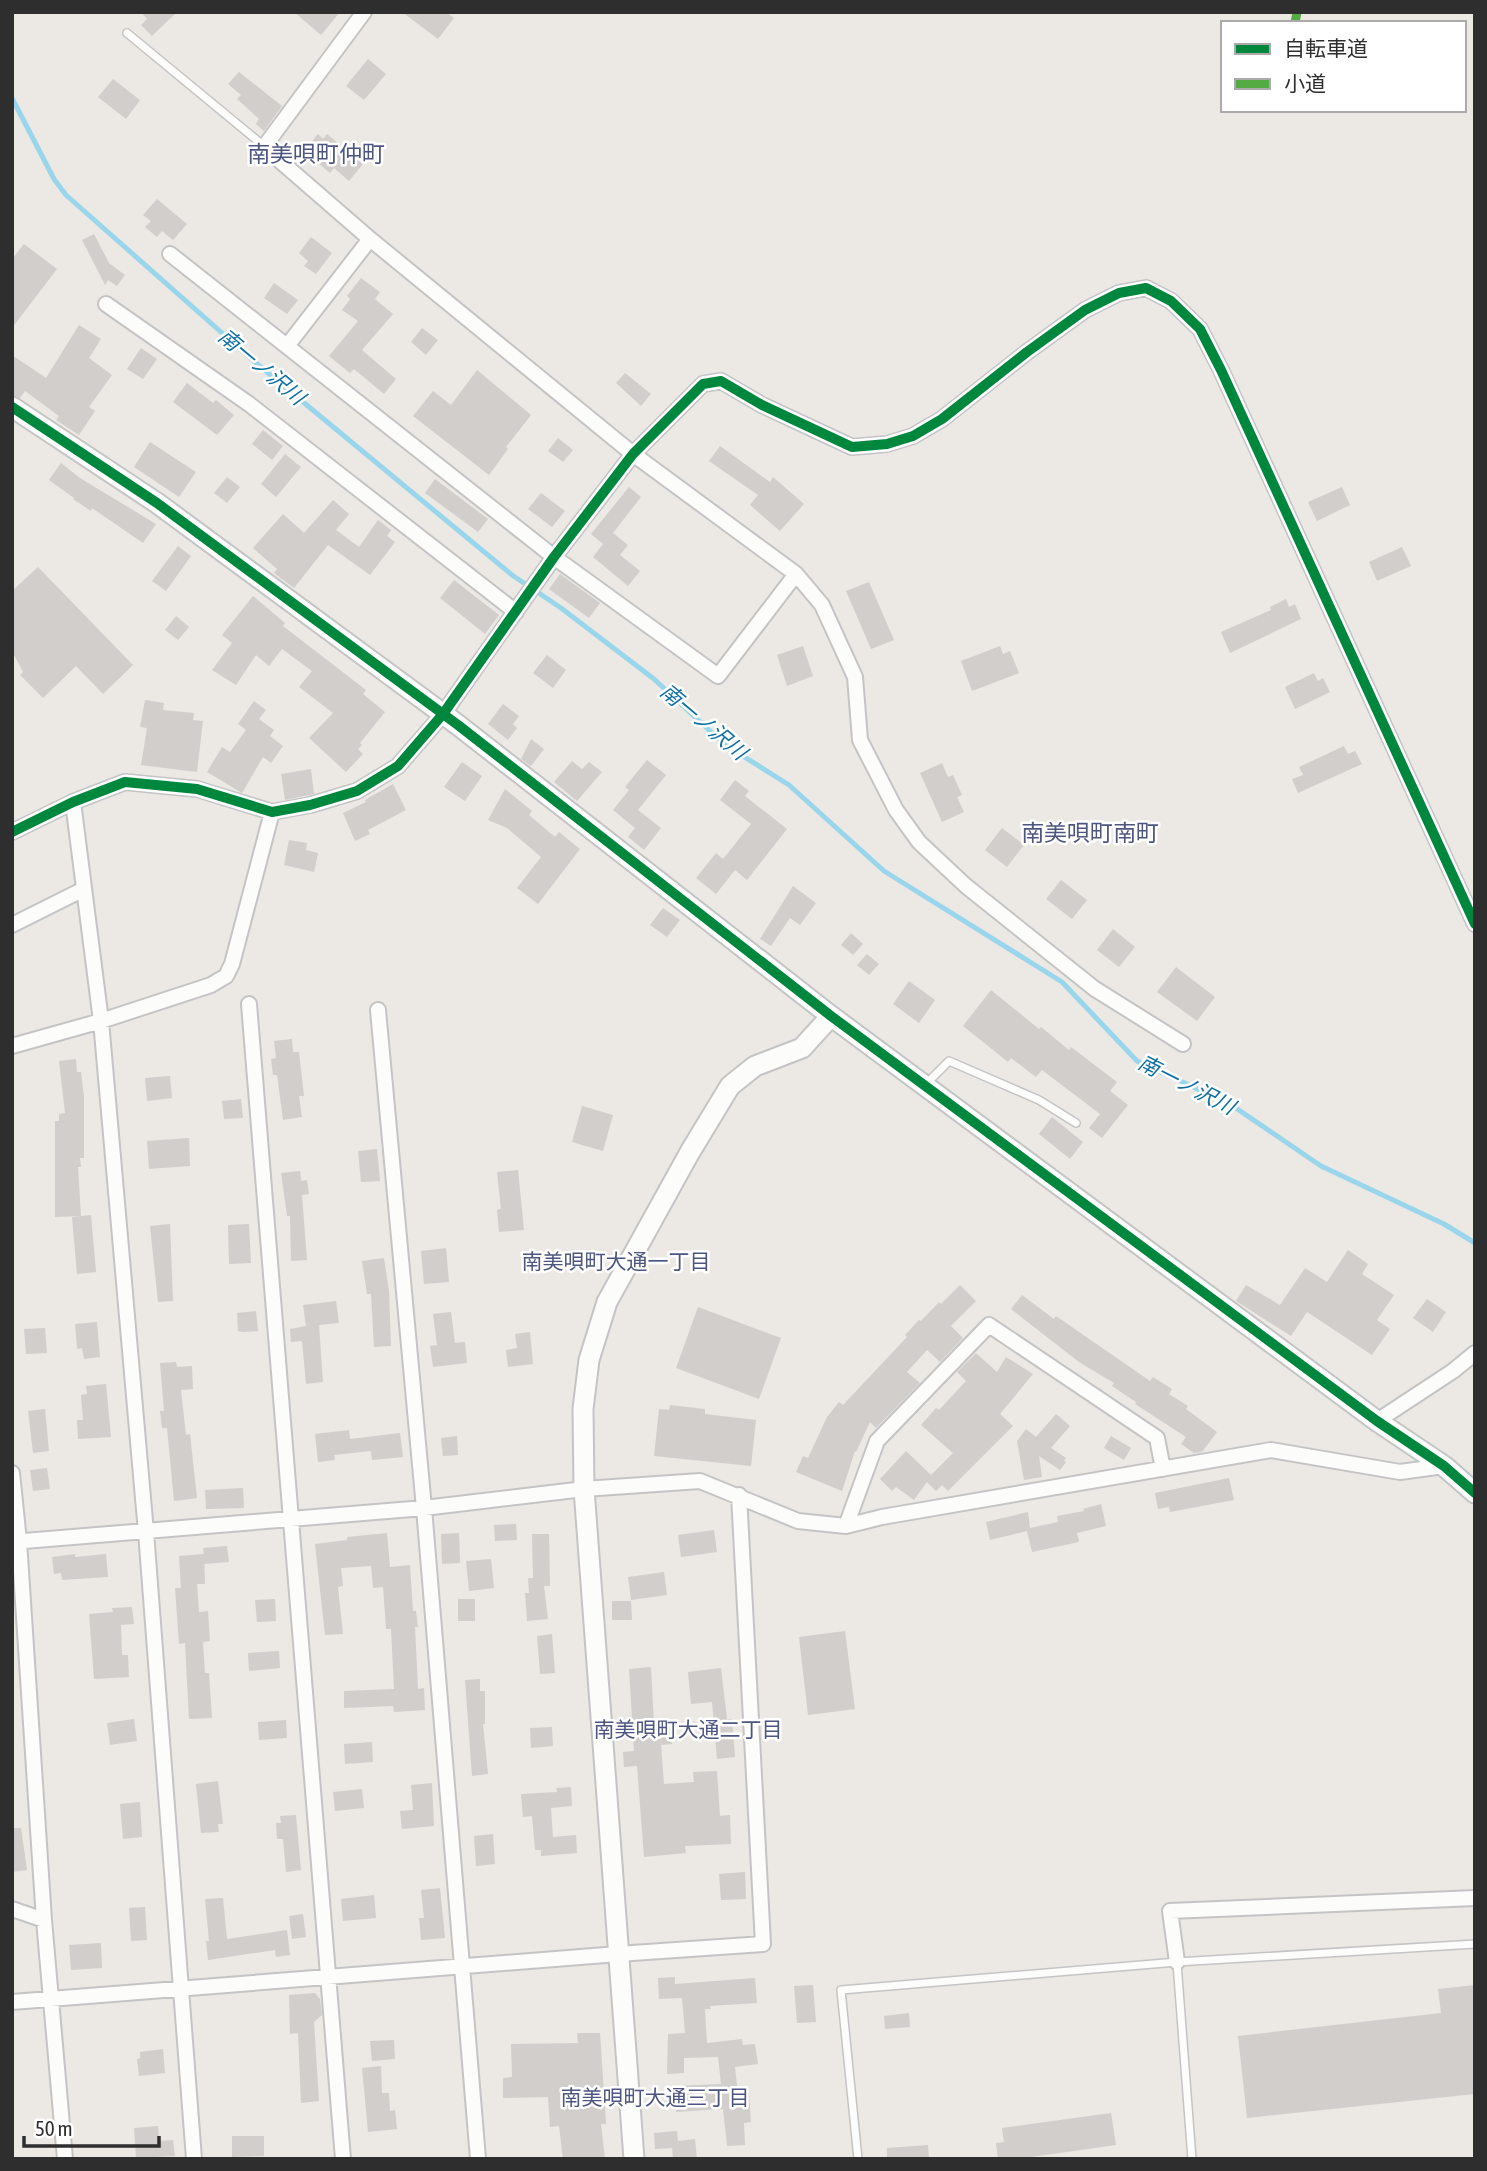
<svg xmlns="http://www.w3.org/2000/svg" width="1487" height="2171" font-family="'Asap Condensed','Noto Sans JP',sans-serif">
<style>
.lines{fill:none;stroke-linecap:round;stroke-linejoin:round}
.stream{stroke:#99d6ec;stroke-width:5}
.building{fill:#d1cecb}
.lane-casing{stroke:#c5c4c5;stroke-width:10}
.street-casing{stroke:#c5c4c5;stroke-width:18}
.secondary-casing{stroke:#c5c4c5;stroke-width:23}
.lane{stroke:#fcfcfb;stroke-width:7}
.street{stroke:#fcfcfb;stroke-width:14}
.secondary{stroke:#fcfcfb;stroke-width:19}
.quiet{stroke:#54ab44;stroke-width:9;stroke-dasharray:18 9;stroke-linecap:butt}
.cycleway-casing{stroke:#fff;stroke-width:15}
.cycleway{stroke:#00873e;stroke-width:10}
.labels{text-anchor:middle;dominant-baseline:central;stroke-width:5;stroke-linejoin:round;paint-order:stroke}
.water-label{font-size:21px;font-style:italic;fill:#0d6fa3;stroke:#fff}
.neighbourhood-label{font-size:21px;fill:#4d5680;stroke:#fff}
.quarter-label{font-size:23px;fill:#4d5680;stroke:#fff}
</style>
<rect width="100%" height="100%" fill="#ece8e4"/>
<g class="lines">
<path class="stream" d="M12,98L54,179L66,195L256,363L512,575L561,608L654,679L724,744L789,785L884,871L1062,982L1137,1061L1230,1104L1321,1166L1444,1224L1475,1243"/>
</g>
<path class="building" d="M141,12H177L152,36L141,25L147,19Z
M294,12H340L321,35Z
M402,12H446L454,18L438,39Z
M368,59L386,74L364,100L346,86Z
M239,72L282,106L264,131L256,124L259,119L237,99L241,95L228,84Z
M113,79L140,100L126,119L98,97Z
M318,134L323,139L327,134L363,164L349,181L334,168L330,173L304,151Z
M157,199L187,224L173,240L162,231L157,237L145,227L151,221L143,215Z
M94,234L109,263L125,275L117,286L108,280L105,285L82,240Z
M311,237L332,253L316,274L304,266L308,261L299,253Z
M24,244L57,269L12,328V259Z
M361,278L380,292L375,299L393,314L362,350L396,379L384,394L354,369L350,373L329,356L358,321L342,310L350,299L347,296Z
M274,283L298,300L287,314L264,298Z
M79,325L101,339L89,358L112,375L89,407L95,411L79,435L56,420L59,416L25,391L20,398L12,395V355L46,378Z
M422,328L438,340L426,355L411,342Z
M141,348L157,359L143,379L127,369Z
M477,370L531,415L506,447L508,449L489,475L413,416L433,391L451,405Z
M625,373L651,394L641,406L616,383Z
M187,383L213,403L216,400L234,415L217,435L173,402Z
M263,430L283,446L272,460L252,444Z
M558,438L573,450L563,462L548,451Z
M150,442L196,472L179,497L134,467Z
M720,446L770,482L773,477L804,504L780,531L750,505L758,495L709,461Z
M285,454L301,467L276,497L261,484Z
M61,463L80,478L156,524L143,543L92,508L91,511L73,499L74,498L49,480Z
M227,477L240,487L227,503L214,493Z
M435,479L488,519L478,532L425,493Z
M629,487L641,497L613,533L628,545L620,555L640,571L628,586L593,557L603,544L591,534Z
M1342,487L1350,505L1317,521L1308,502Z
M541,493L565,511L552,527L528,509Z
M333,500L349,514L336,530L359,547L378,520L391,530L387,536L395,542L370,575L328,545L294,588L274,573L277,569L253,548L283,514L304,533Z
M178,546L191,556L166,591L152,581Z
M1402,547L1411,566L1377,581L1369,562Z
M38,567L133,665L103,694L76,666L43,698L20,675L23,672L12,651V591Z
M560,574L600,603L589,618L549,589Z
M454,580L499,615L485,634L440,598Z
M869,582L894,640L871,649L846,591Z
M253,596L285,623L283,626L366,690L363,694L385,712L360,743L362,745L358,749L363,754L346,772L309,738L333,713L299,687L312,671L282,649L269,666L256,655L236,685L212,670L232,643L222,635Z
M1286,599L1289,607L1295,604L1301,619L1230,653L1221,632L1271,610L1270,607Z
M176,616L189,627L178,640L165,630Z
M803,646L813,676L787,686L777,655Z
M1000,646L1003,654L1010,651L1019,673L972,691L961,661Z
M547,655L566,670L553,688L533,673Z
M1314,673L1318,681L1323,678L1330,692L1295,709L1285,687Z
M145,700L164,703L163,710L194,713L193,720L203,721L197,772L141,765L147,728L140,727Z
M254,701L266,710L259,719L274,730L270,736L283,746L271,763L263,757L242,793L207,772L222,747L230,752L246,730L238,724Z
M503,704L519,716L513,724L517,728L508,740L488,724Z
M531,739L544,749L531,766L521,759Z
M1344,746L1348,754L1355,751L1362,764L1298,793L1292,779L1303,775L1299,767Z
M647,760L666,775L638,810L661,828L644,850L628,837L635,828L613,810L629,790L625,787Z
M572,761L582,769L589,762L602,772L577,801L554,782Z
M462,762L482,776L465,801L444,787Z
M942,763L948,777L953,775L962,795L957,797L964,812L942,822L920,773Z
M311,769L314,794L285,800L281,774Z
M735,780L749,791L745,796L787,829L747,880L735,870L716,894L696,878L716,853L723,859L751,824L720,800Z
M393,784L406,810L368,830L370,834L355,841L343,813L366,802L365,800Z
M505,789L532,811L529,815L555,837L559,832L580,849L538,904L517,888L541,857L507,828L488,820Z
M1002,828L1024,845L1007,867L985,850Z
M289,840L307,843L306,850L318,853L314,872L284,865Z
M1061,880L1087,900L1072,919L1046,899Z
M793,886L816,903L800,925L790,918L771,946L760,939Z
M663,908L680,920L667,937L650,925Z
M1113,929L1135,947L1119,967L1097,950Z
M851,933L863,944L853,955L841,945Z
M867,954L879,964L869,975L857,965Z
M1176,967L1215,997L1197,1021L1157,992Z
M909,981L935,1000L919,1023L893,1004Z
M991,990L1039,1029L1041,1027L1069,1050L1071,1047L1117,1082L1110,1091L1128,1105L1102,1138L1089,1128L1100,1114L1042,1070L1036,1077L1011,1058L1008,1062L963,1026Z
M292,1039L293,1052H299L304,1096H299L302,1117L283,1120L277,1075H273L271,1059L276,1058L274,1041Z
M76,1059L77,1072H81L84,1097V1158H80L81,1167H78L81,1216L55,1217V1121H59V1114L65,1113L59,1061Z
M170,1076L172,1098L147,1101L145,1078Z
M241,1099L243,1118L224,1119L222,1101Z
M582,1106L613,1115L603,1151L572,1142Z
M1052,1117L1083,1142L1070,1159L1039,1134Z
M189,1138L190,1166L149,1169L147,1141Z
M377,1149L380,1181L361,1182L358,1151Z
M518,1170L524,1230L499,1232L497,1210L501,1209L497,1172Z
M300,1171L301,1181L307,1180L309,1194L302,1195L307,1260L291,1261L290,1216H287L281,1173Z
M91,1215L96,1272L77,1274L72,1217Z
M170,1224L173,1301L158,1302L150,1226Z
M249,1224L251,1263L229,1264L228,1225Z
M446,1248L449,1282L424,1284L421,1251Z
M1348,1250L1368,1264L1362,1274L1394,1295L1377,1320L1390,1329L1372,1355L1307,1312L1291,1336L1236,1301L1246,1285L1280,1305L1305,1268L1327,1282Z
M384,1258L389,1291L391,1346L374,1347L371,1294H367L362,1261Z
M960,1285L976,1301L951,1326L963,1338L940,1362L927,1350L907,1372L920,1383L876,1428L870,1422L856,1452L855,1451L842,1491L796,1472L803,1456L808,1458L827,1417L839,1402L843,1405L907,1337L905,1335L919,1320L921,1321L939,1302L941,1304Z
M1022,1295L1054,1319L1056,1316L1150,1381L1153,1377L1172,1389L1169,1394L1188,1406L1186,1409L1217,1432L1202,1452L1194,1453L1181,1444L1186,1437L1135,1404L1136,1402L1112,1386L1114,1383L1079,1362L1011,1309Z
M1427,1299L1446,1312L1433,1332L1413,1318Z
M336,1301L339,1323L319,1325L323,1382L306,1384L302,1341L291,1342L290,1329L306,1326L303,1305Z
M698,1307L781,1338L759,1399L676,1368Z
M256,1311L258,1331L242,1332L238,1331L237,1313Z
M451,1312L455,1343L465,1342L467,1363L433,1367L430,1346L437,1345L433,1314Z
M97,1322L100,1357L84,1359L82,1348L77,1349L75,1324Z
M45,1328L47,1353L26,1354L24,1329Z
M530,1332L533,1364L508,1367L506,1350L517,1348L515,1334Z
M976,1353L997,1372L1006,1357L1033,1374L1000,1414L1013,1426L948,1491L942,1485L936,1491L927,1482L914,1500L896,1487L892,1491L880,1479L906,1451L931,1475L953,1453L921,1425L936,1408L939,1410L966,1381L957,1372Z
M176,1362L177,1367L192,1366L193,1389L181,1390L186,1435L190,1434L197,1498L174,1501L167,1428H162L160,1411H164L160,1363Z
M106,1384L111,1437L78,1439L77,1420H83L81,1395L87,1394L86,1386Z
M670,1405L705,1409V1414L756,1420L751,1466L654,1456L659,1409L669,1410Z
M45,1409L49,1451L33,1453L28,1411Z
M1056,1414L1070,1426L1051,1448L1066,1458L1064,1461L1066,1462L1060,1470L1039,1456L1042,1477L1024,1480L1017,1441L1026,1429L1036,1437Z
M349,1430L350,1439L400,1433L403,1457L372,1460L371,1451L334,1455L335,1460L318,1462L315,1434Z
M457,1436L458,1455L443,1456L441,1438Z
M1111,1436L1131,1448L1124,1460L1104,1448Z
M47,1468L50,1489L33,1491L30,1470Z
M1229,1478L1234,1500L1170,1512L1169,1507L1158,1509L1155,1493Z
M243,1488L244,1508L206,1509L205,1490Z
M1101,1504L1106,1526L1077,1533L1079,1542L1032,1552L1027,1531L990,1540L986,1522L1028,1512L1030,1528L1058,1522L1057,1516L1084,1511L1083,1509Z
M516,1524L517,1540L495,1541L494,1525Z
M714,1530L717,1552L681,1557L678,1535Z
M387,1533L390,1567L410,1565L413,1611H416L418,1627H415L418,1689L424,1688L425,1710L394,1712L393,1706L344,1708V1691L394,1689L391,1629H386L383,1587L373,1588L371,1566L341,1568L343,1586L338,1587L343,1634L325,1635L315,1544L347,1540V1537Z
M459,1533L460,1563L442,1564L441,1534Z
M532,1534H549L550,1586H544L548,1619L527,1621L525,1593H529L528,1578H533Z
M227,1546L229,1562L204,1564V1555L205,1584H197L199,1612L208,1611L210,1641L203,1642L205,1673H209L212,1718L189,1719L185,1643L179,1644L175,1588H181L179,1556L204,1554L203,1548Z
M75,1554V1557L106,1554L108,1577L62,1580L61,1573L54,1574L52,1557Z
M491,1559L494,1588L469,1591L466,1561Z
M664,1572L667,1595L631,1600L628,1577Z
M275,1599L276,1621L257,1622L255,1600Z
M458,1599H475V1621H458Z
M612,1601H631L632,1620H612Z
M132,1607L134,1624L121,1625L122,1655H128L129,1677L94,1679L89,1614L113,1612L112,1608Z
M845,1631L855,1709L808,1715L799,1637Z
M552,1634L555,1673L540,1674L537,1636Z
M279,1651L280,1668L249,1671L248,1653Z
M651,1667L654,1724H658V1729L670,1728L672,1744L661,1745L664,1784L694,1782L693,1772L717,1771L720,1816L730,1815L731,1844L685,1846L686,1853L644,1857L637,1766L624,1767L623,1752L634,1751L629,1669Z
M721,1668L727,1719H732L735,1757L717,1759L712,1702L691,1704L688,1672Z
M480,1679V1691H485V1724H483L488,1774L472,1776L465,1680Z
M134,1719L137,1741L110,1745L107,1723Z
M286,1720L287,1738L259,1740L258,1722Z
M552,1727L553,1746L531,1748L530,1728Z
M372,1742L373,1762L345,1764L344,1744Z
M218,1781L223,1824H218L219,1832L201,1833L196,1784Z
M432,1783L434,1826L402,1829L400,1811L413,1810L411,1785Z
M571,1787L572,1806L551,1808L553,1837L576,1835L577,1853L541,1856V1850H535L532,1816L523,1817L521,1794L557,1792L556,1788Z
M362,1789L364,1808L335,1811L333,1792Z
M140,1802L142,1837L123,1839L120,1804Z
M296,1815L301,1870L286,1872L283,1839H277L276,1823H281L280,1816Z
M12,1828H21L27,1870L12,1872Z
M493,1834L495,1864L476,1866L474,1836Z
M745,1872L746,1899L721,1900L719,1874Z
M440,1888L445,1938L421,1940L419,1918H424L421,1890Z
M374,1895L376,1918L343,1921L341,1899Z
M223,1898L227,1939L287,1930L290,1955L276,1957L275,1950L208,1960L206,1941H209L205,1899Z
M145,1907L147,1940L131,1941L129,1908Z
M303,1914L306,1937L292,1939L289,1916Z
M101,1943L102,1968L71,1970L69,1945Z
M675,1977V1984L755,1978L757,2003L710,2006L711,2009H705L707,2043L742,2039L743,2045L755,2044L758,2064L735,2067L738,2094L749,2093L751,2122L744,2123L745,2145L727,2146L723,2109L676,2112L675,2086L721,2084L718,2057L684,2058V2073L667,2074L668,2034L685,2033L682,1998L659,1999L658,1978Z
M813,1985L816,2022L797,2023L794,1986Z
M1475,1985V2094L1247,2118L1238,2036L1441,2013L1438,1989Z
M315,1993L320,1999L322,2015L314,2022L319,2101L301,2103L298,2033L290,2034L289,1995Z
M909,2013L910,2027L885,2029L884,2016Z
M577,2033H600L606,2124H601L605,2159H563L559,2126L550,2127L548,2097L503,2098V2078L512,2077L511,2044L578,2043Z
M394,2040L395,2059L372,2061L370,2041Z
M163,2049L165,2073L139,2076L137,2059L140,2058V2052Z
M381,2066L382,2093H389L390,2111L395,2110L397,2129L368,2132L362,2068Z
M1111,2113L1116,2145L1017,2159H998L996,2143L1004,2142L1002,2128Z
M158,2126L159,2141L173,2140L175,2156L136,2158L134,2128Z
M677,2131L678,2141L695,2139L697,2159H673L672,2148L655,2149L654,2133Z
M232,2136H264V2156L232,2157Z
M928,2145L929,2159H887V2148Z"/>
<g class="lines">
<defs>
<path id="lane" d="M127,33L264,146
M926,1084L949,1061L1039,1100L1076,1123
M1177,1963L1192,2159
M858,2159L841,1990L1177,1962L1475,1944"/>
<path id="street" d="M364,12L264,147L370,239L633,454L796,574L822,605L855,677L860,740L896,810L919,842L966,886L1095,989L1183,1044
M170,254L554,557L718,676L796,574
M106,304L249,404L516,612
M287,346L370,239
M73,802L101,1021L146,1532L194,2159
M12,832L73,802L125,782L197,789L272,812L310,805L357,791L398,766L443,714L554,557L633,454L703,384L721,381L762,405L852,447L887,444L913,436L942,419L1027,352L1085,310L1119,293L1146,288L1171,301L1200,329L1221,370L1475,924
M12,925L84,889
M249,1004L343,2159
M378,1010L424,1508L478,2159
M12,1046L101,1021L211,985L226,976L232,964L272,812
M1377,1421L1453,1371L1475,1353
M12,1473L19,1541L44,1920L65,2159
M846,1526L877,1441L989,1325L1157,1438L1163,1469
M12,1542L424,1508L584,1489L700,1481L798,1521L846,1526L882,1517L1271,1450L1400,1472L1444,1466
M12,1909L44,1920
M1177,1962L1170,1911L1475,1898
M12,2002L618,1954L763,1944L739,1495"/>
<path id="secondary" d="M12,407L157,503L458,725L831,1016L1377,1421L1444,1466L1475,1493
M634,2159L584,1489L583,1409L589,1360L607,1302L690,1152L730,1086L755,1066L802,1048L831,1016"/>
</defs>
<use href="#lane" class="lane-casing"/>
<use href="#street" class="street-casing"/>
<use href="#secondary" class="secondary-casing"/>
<use href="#lane" class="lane"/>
<use href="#street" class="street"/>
<use href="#secondary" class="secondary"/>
<path class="quiet" d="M1295,23L1297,12"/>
<defs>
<path id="cycleway" d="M12,407L157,503L458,725L831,1016L1377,1421L1444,1466L1475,1493
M12,832L73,802L125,782L197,789L272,812L310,805L357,791L398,766L443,714L554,557L633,454L703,384L721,381L762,405L852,447L887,444L913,436L942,419L1027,352L1085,310L1119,293L1146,288L1171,301L1200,329L1221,370L1475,924"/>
</defs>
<use href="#cycleway" class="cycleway-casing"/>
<use href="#cycleway" class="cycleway"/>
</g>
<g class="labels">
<g class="water-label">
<text transform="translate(262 366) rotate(40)">南一ノ沢川</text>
<text transform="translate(704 721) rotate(40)">南一ノ沢川</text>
<text transform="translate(1187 1084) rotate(27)">南一ノ沢川</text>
</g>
<g class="neighbourhood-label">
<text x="616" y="1261">南美唄町大通一丁目</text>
<text x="688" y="1729">南美唄町大通二丁目</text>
<text x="655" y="2097">南美唄町大通三丁目</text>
</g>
<g class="quarter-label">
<text x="316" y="154">南美唄町仲町</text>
<text x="1090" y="833">南美唄町南町</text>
</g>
</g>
<rect width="1487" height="2171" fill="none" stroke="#2e2e2e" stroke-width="28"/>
<rect x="1221" y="21" width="245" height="91" fill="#ffffff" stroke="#ababab" stroke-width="2"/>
<rect x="1235" y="44" width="35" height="10" fill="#00873e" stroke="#ababab" stroke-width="2"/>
<text x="1284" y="56" font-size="21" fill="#2e2e2e">自転車道</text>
<rect x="1235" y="79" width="35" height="10" fill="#54ab44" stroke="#ababab" stroke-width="2"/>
<text x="1284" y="91" font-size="21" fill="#2e2e2e">小道</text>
<path d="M24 2136v10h135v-10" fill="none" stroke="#2e2e2e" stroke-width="3.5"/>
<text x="35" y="2136" font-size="21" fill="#2e2e2e" stroke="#ffffff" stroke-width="5" paint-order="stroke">50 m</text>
</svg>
